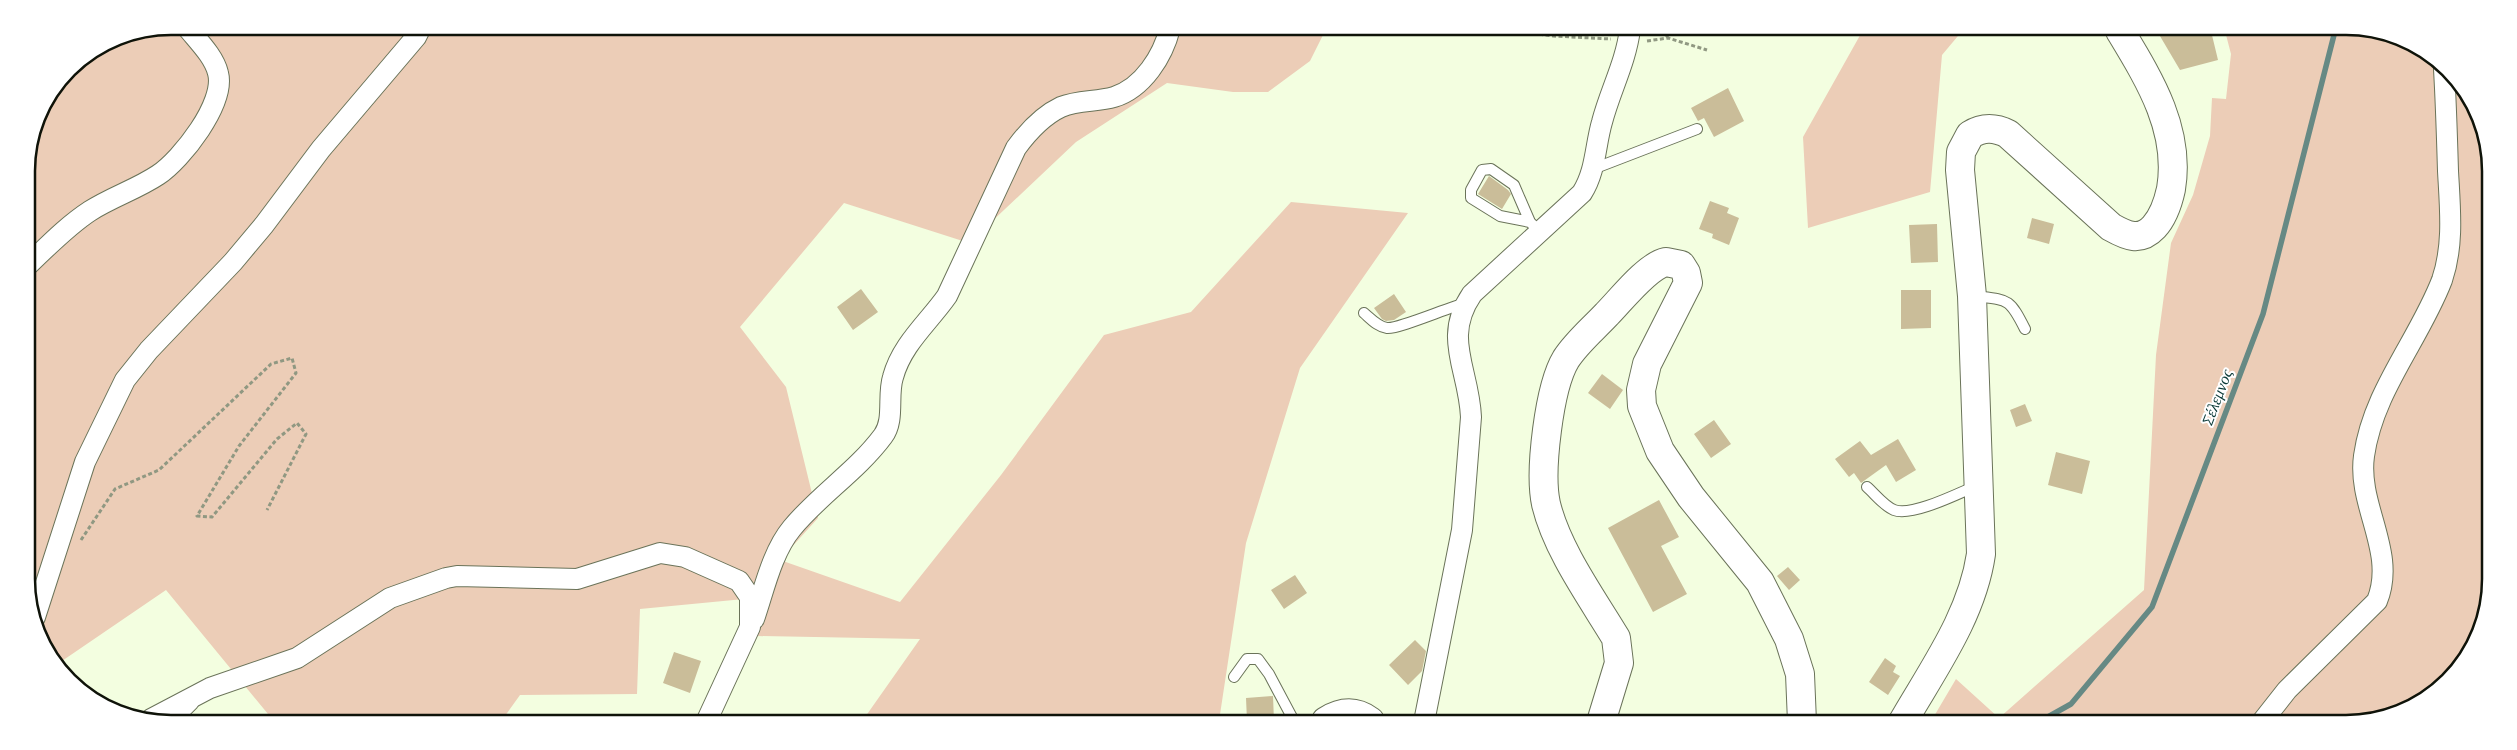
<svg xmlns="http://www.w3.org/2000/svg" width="2517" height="750" font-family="'Zilla Slab',serif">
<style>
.green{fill:#eccdb7}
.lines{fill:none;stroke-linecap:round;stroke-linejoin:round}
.stream{stroke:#668984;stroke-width:5.5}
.building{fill:#cabd99}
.service-casing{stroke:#6a7359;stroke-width:12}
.minor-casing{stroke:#6a7359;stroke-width:22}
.secondary-casing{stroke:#6a7359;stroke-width:30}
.path{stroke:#909882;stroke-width:3;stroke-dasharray:4 2.5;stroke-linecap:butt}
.service{stroke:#fff;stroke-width:10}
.minor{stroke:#fff;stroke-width:20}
.secondary{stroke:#fff;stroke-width:28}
.labels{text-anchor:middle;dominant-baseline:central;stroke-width:4;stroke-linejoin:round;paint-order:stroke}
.water-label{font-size:16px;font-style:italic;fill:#093836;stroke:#fff}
.rim{fill:none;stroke:#0f1309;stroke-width:2.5}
</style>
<rect width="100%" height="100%" fill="#f3fee0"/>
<path class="green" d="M171,26L1326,29L1310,61L1268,92H1233L1167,83L1076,142L969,243L844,203L740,327L786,387L818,518L780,560L900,602L1001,475L1104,335L1191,312L1291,202L1408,213L1300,368L1246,543L1219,721L863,720L920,639L757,636L744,599L640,609L637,694L520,695L502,720L264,719L268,714L166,590L59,663L29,607L27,162L41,107L69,68L116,37Z
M1863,30H1963L1942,55L1930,192L1808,228L1803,137Z
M2225,31H2383L2455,75L2488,143L2486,616L2441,688L2401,713L2355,723H1930L1956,679L1999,718L2144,590L2156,355L2171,243L2193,195L2210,136L2212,98L2226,99L2231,54Z"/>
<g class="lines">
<path class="stream" d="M2037,723L2071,704L2152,607L2263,314L2335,31"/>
</g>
<path class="building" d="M2157,31H2211L2218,60L2180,70Z
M1728,88L1744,121L1714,137L1704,118L1698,121L1691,108Z
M1489,176L1508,190L1511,194L1502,209L1478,194Z
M1710,201L1729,208L1727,213L1739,218L1729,245L1712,238L1713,234L1699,229Z
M2032,218L2054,224L2049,244L2027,238Z
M1937,224L1938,262L1911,263L1909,225Z
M861,289L878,312L853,330L837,307Z
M1901,290H1931V328L1901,329Z
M1394,294L1406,312L1394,320L1386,321L1382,319L1374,308Z
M1602,374L1623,390L1610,409L1588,393Z
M2025,404L2032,421L2016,427L2010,410Z
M1714,420L1731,444L1711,458L1694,434Z
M1898,439L1916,470L1896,482L1886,465L1861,483L1854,473L1849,477L1835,459L1860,441L1871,455Z
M2056,452L2090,461L2082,494L2048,485Z
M1659,500L1679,537L1661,546L1687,594L1653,612L1608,528Z
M1788,567L1800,580L1789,590L1777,576Z
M1295,575L1307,593L1284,609L1271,590Z
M1415,640L1426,651L1422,671L1408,685L1389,665Z
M674,652L701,661L690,693L663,683Z
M1885,658L1896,666L1893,672L1900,676L1888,695L1869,682Z
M1273,696L1274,721H1247L1246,698Z"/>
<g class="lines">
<defs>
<path id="service" d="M1593,169L1697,129
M1530,222L1500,216L1471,198V190L1482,170L1491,169L1514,185L1530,222L1540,232
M1973,296C2008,300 2009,297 2025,329
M1364,313C1371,319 1378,327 1387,328C1399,329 1449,307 1466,303
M1867,487C1875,494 1884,506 1894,510C1912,517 1959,493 1976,486
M1234,677L1247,659H1258L1269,674L1294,721
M178,719L193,704"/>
<path id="minor" d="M27,266C47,247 67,226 90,211C112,197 137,189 158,175C181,160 226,103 218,73C214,56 197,40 186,26
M35,617L85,462L125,380L149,350L233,262L264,225L321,149L416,37L421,27
M754,619C764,590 772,552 792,528C819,495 857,471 883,436C895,420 887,396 893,377C902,344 928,323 947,296L1016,148C1027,133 1044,115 1061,107C1078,100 1097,102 1114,97C1143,88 1163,56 1170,28
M151,719L210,688L297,658L390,598L446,578L457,576L577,579L660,553L685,557L739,581L750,597V627L707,720
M1424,722L1462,530L1471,417C1469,369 1442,338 1472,294L1582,193C1596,171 1595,146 1602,122C1610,91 1626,62 1630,29
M2261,723L2287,690L2377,601C2397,552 2357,506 2364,456C2373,391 2419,340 2442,280C2454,245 2450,208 2448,171C2447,137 2446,103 2444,69"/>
<path id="secondary" d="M1326,721C1342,711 1355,710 1370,721
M1601,722L1619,663L1616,638C1592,598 1557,550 1546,504C1539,472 1549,387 1566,359C1577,342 1593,329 1607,314C1621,300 1647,266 1666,262L1681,265L1686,273L1688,283L1647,364L1641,390L1642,406L1660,451L1691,497L1760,582L1789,639L1800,674L1802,722
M1902,723C1933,669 1972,616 1981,554L1972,296L1960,170L1961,152L1970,135C1983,127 1994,127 2008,134L2111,227C2127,236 2140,242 2154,227C2164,216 2168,203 2171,189C2181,130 2149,79 2120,31"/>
</defs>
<use href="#service" class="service-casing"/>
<use href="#minor" class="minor-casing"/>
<use href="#secondary" class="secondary-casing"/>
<path class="path" d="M1663,30L1668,38
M1481,34L1516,31L1553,36L1611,39
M1647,41L1668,38L1707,50
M81,540L115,489L159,470L271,364L292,358L296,373L239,446L197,516L212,517L277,439L297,423L306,434L267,510"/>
<use href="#service" class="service"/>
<use href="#minor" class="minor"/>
<use href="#secondary" class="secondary"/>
</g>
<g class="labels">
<g class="water-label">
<text transform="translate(2217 397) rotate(-69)">Σέλεμνος</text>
</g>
</g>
<path d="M0 0H2517V750H0ZM171 35H2346A136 136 0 0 1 2482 171V579A136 136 0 0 1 2346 715H171A136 136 0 0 1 35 579V171A136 136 0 0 1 171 35Z" fill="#fff" fill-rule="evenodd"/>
<path class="rim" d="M171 35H2346A136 136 0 0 1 2482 171V579A136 136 0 0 1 2346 715H171A136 136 0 0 1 35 579V171A136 136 0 0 1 171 35Z"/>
</svg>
